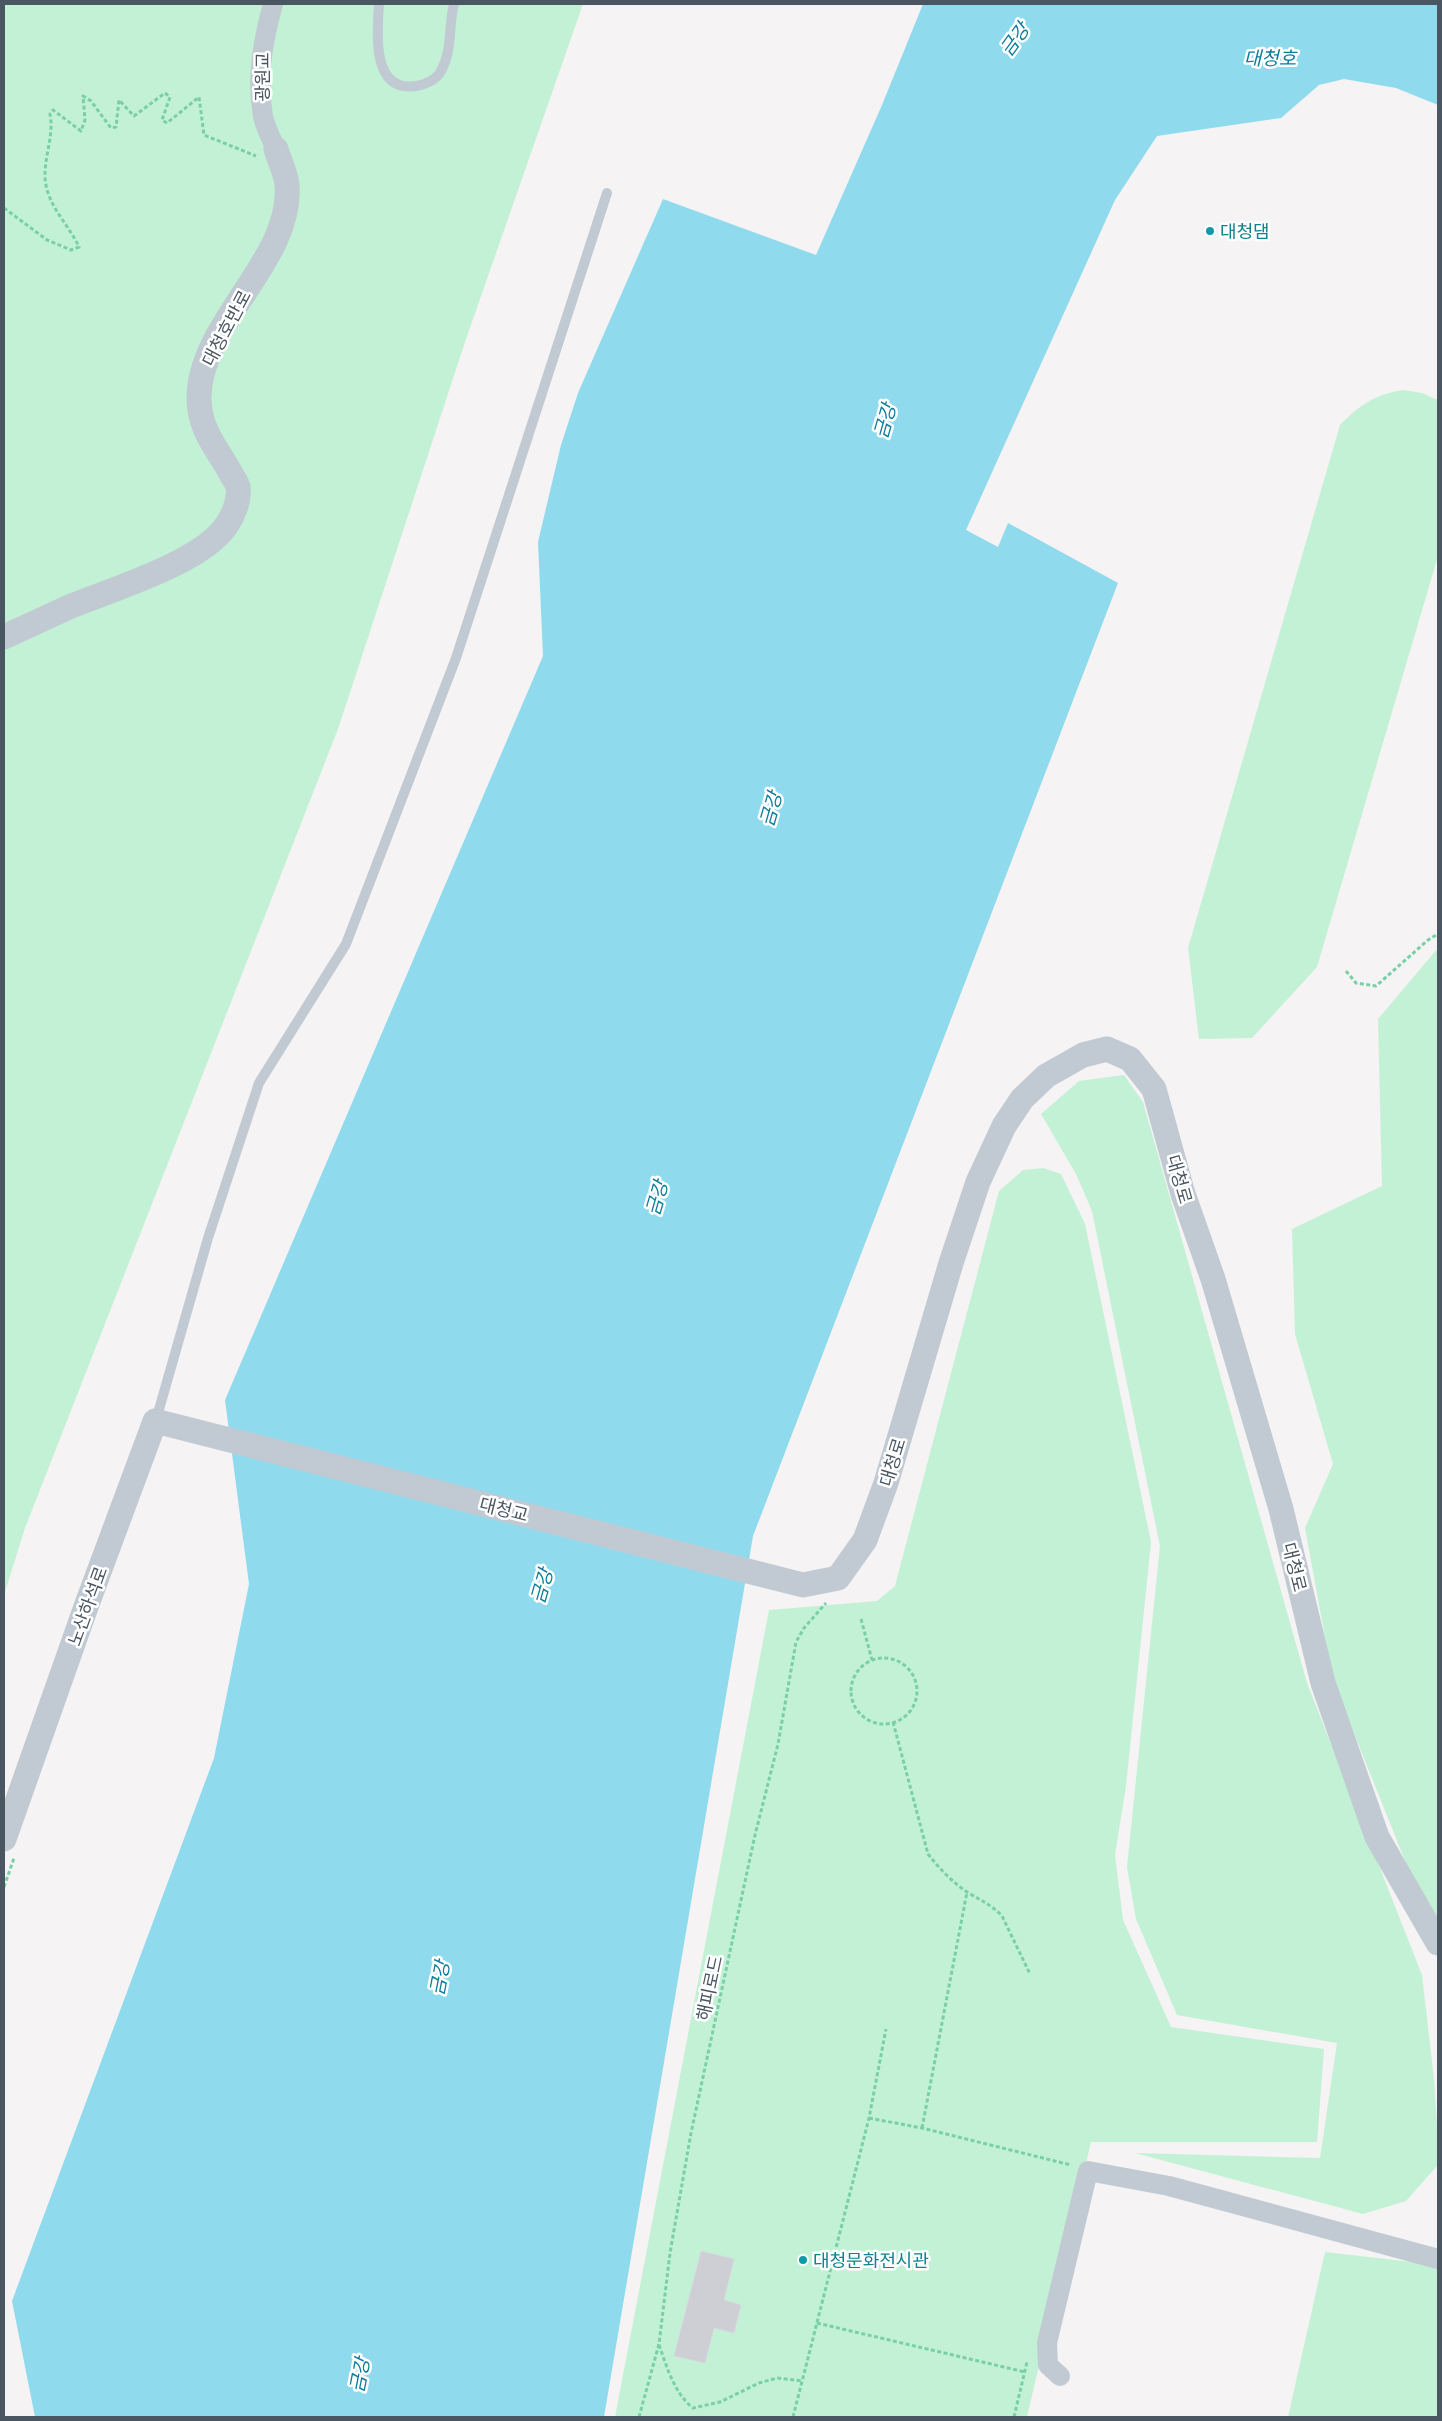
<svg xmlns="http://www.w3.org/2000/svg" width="1442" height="2421" font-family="Commissioner,'Noto Sans KR',sans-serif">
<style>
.green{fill:#c3f1d5}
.water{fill:#90daee}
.building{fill:#cdcfd5;stroke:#d7d9de}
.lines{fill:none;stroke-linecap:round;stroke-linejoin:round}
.path{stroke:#7ad0a6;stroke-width:3;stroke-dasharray:4 2.5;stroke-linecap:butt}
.service{stroke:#c1cad2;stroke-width:10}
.minor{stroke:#c1cad2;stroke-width:20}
.tertiary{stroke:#c1cad2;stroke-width:25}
.culture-dot{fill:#0f9aa8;stroke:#fff;stroke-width:2}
.labels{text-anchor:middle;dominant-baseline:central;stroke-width:5;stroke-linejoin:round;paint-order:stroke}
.street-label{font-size:18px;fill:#4a5661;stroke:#fff}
.culture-label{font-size:18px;fill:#0d838f;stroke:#fff;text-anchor:start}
.water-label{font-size:19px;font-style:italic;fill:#0c7c9b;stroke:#fff}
</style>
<rect width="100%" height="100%" fill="#f5f3f3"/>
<path class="green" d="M4,4H583L465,342L338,729L25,1528L4,1595Z
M1403,390L1422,393L1438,400V556L1317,967L1252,1038L1199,1039L1188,948L1340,425C1360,405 1374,395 1403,390Z
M1438,948V1943L1333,1681L1305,1528L1333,1464L1295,1334L1292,1229L1382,1186L1378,1019Z
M1124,1075L1143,1102L1307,1683L1422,1975L1434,2079L1438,2140L1437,2166L1406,2201L1363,2214L1135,2153L1320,2158L1337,2043L1177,2015L1136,1919L1127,1867L1160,1546L1092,1211L1076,1174L1041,1114L1079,1081Z
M1043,1168L1061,1174L1085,1224L1151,1542L1126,1786L1115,1855L1123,1920L1171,2027L1324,2049L1317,2142H1091L1027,2417H615L769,1610L877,1601L895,1586L999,1191L1023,1170Z
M1325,2252L1438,2265V2417H1288Z"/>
<path class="water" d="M923,4H1438V105L1396,88L1344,79L1319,85L1281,118L1157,136L1115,200L966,530L998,547L1008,523L1118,583L753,1536L604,2417H35L12,2301L214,1758L249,1584L225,1400L543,656L538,542L561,445L578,393L663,199L816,255L882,105Z"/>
<path class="building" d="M701,2251L734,2259L724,2300L741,2305L734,2333L714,2328L705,2363L674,2356Z"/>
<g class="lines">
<path class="path" d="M4,208L47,240L71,250L79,247C68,223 45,204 45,175C45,154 54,135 50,114L53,110L81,131L85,120L83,96L91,101L111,128L116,127L119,100L134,116L165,93L170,97L162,120L167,123L199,97L204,135L256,156
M1346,971L1356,983L1376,986L1428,940L1438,934
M861,1619L872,1660
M851 1691a33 33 0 1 1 66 0a33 33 0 1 1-66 0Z
M893,1722L928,1854C939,1868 952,1882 967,1892C980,1900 992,1905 1002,1916L1030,1974
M4,1887L14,1858
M869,2118L922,2128L1071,2165
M922,2128L967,1892
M817,2323L1025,2372
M659,2345C667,2367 674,2393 693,2408L720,2402L759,2383L777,2378L803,2381
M639,2417L659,2344L670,2253L691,2133L755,1835L778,1744L796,1642L804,1628L826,1603
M793,2417L869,2118L886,2029
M1014,2417L1027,2362"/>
<path class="service" d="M379,4C377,32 371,93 416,86C425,85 437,79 441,71C453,49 448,27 454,4
M156,1420L208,1238L259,1083L346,944L456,658L607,193"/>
<path class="minor" d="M273,4C263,41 256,77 263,116C265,127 271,138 276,149
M1060,2376L1048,2365L1047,2343L1088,2171L1169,2186L1438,2259"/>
<path class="tertiary" d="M4,637C26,627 47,617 69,607C110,590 201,563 226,526C233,516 240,500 238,487C237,482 231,475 229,470C215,446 199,428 199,398C199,323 293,260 287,185C286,173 279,160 276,149
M4,1839L87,1604L155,1421L803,1585L838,1578L865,1540L886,1483L951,1263L978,1182L1004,1126L1022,1099L1046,1076L1083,1055L1107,1049L1130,1059L1154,1089L1183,1194L1213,1279L1281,1509L1323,1683L1377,1837L1438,1943"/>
</g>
<g class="culture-dot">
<circle cx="1210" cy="231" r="5"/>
<circle cx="803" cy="2260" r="5"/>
</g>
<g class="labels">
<g class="street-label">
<text transform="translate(262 77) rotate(-90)">광원교</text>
<text transform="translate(226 328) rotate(-62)">대청호반로</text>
<text transform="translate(1180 1179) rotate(74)">대청로</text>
<text transform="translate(892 1462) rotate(-73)">대청로</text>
<text transform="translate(504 1509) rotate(14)">대청교</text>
<text transform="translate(1295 1567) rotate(76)">대청로</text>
<text transform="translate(87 1606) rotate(-70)">노산하석로</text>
<text transform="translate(709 1988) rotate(-78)">해피로드</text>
</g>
<g class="culture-label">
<text x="1220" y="231">대청댐</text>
<text x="813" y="2260">대청문화전시관</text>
</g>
<g class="water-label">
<text transform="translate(1014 39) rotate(-54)">금강</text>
<text x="1270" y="57">대청호</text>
<text transform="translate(884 421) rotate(-74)">금강</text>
<text transform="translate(770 809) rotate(-74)">금강</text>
<text transform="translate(656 1198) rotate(-74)">금강</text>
<text transform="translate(541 1586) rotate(-74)">금강</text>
<text transform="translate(439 1978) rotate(-79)">금강</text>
<text transform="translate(359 2375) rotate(-79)">금강</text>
</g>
</g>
<rect width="1442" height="2421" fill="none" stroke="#4a5661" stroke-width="10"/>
</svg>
